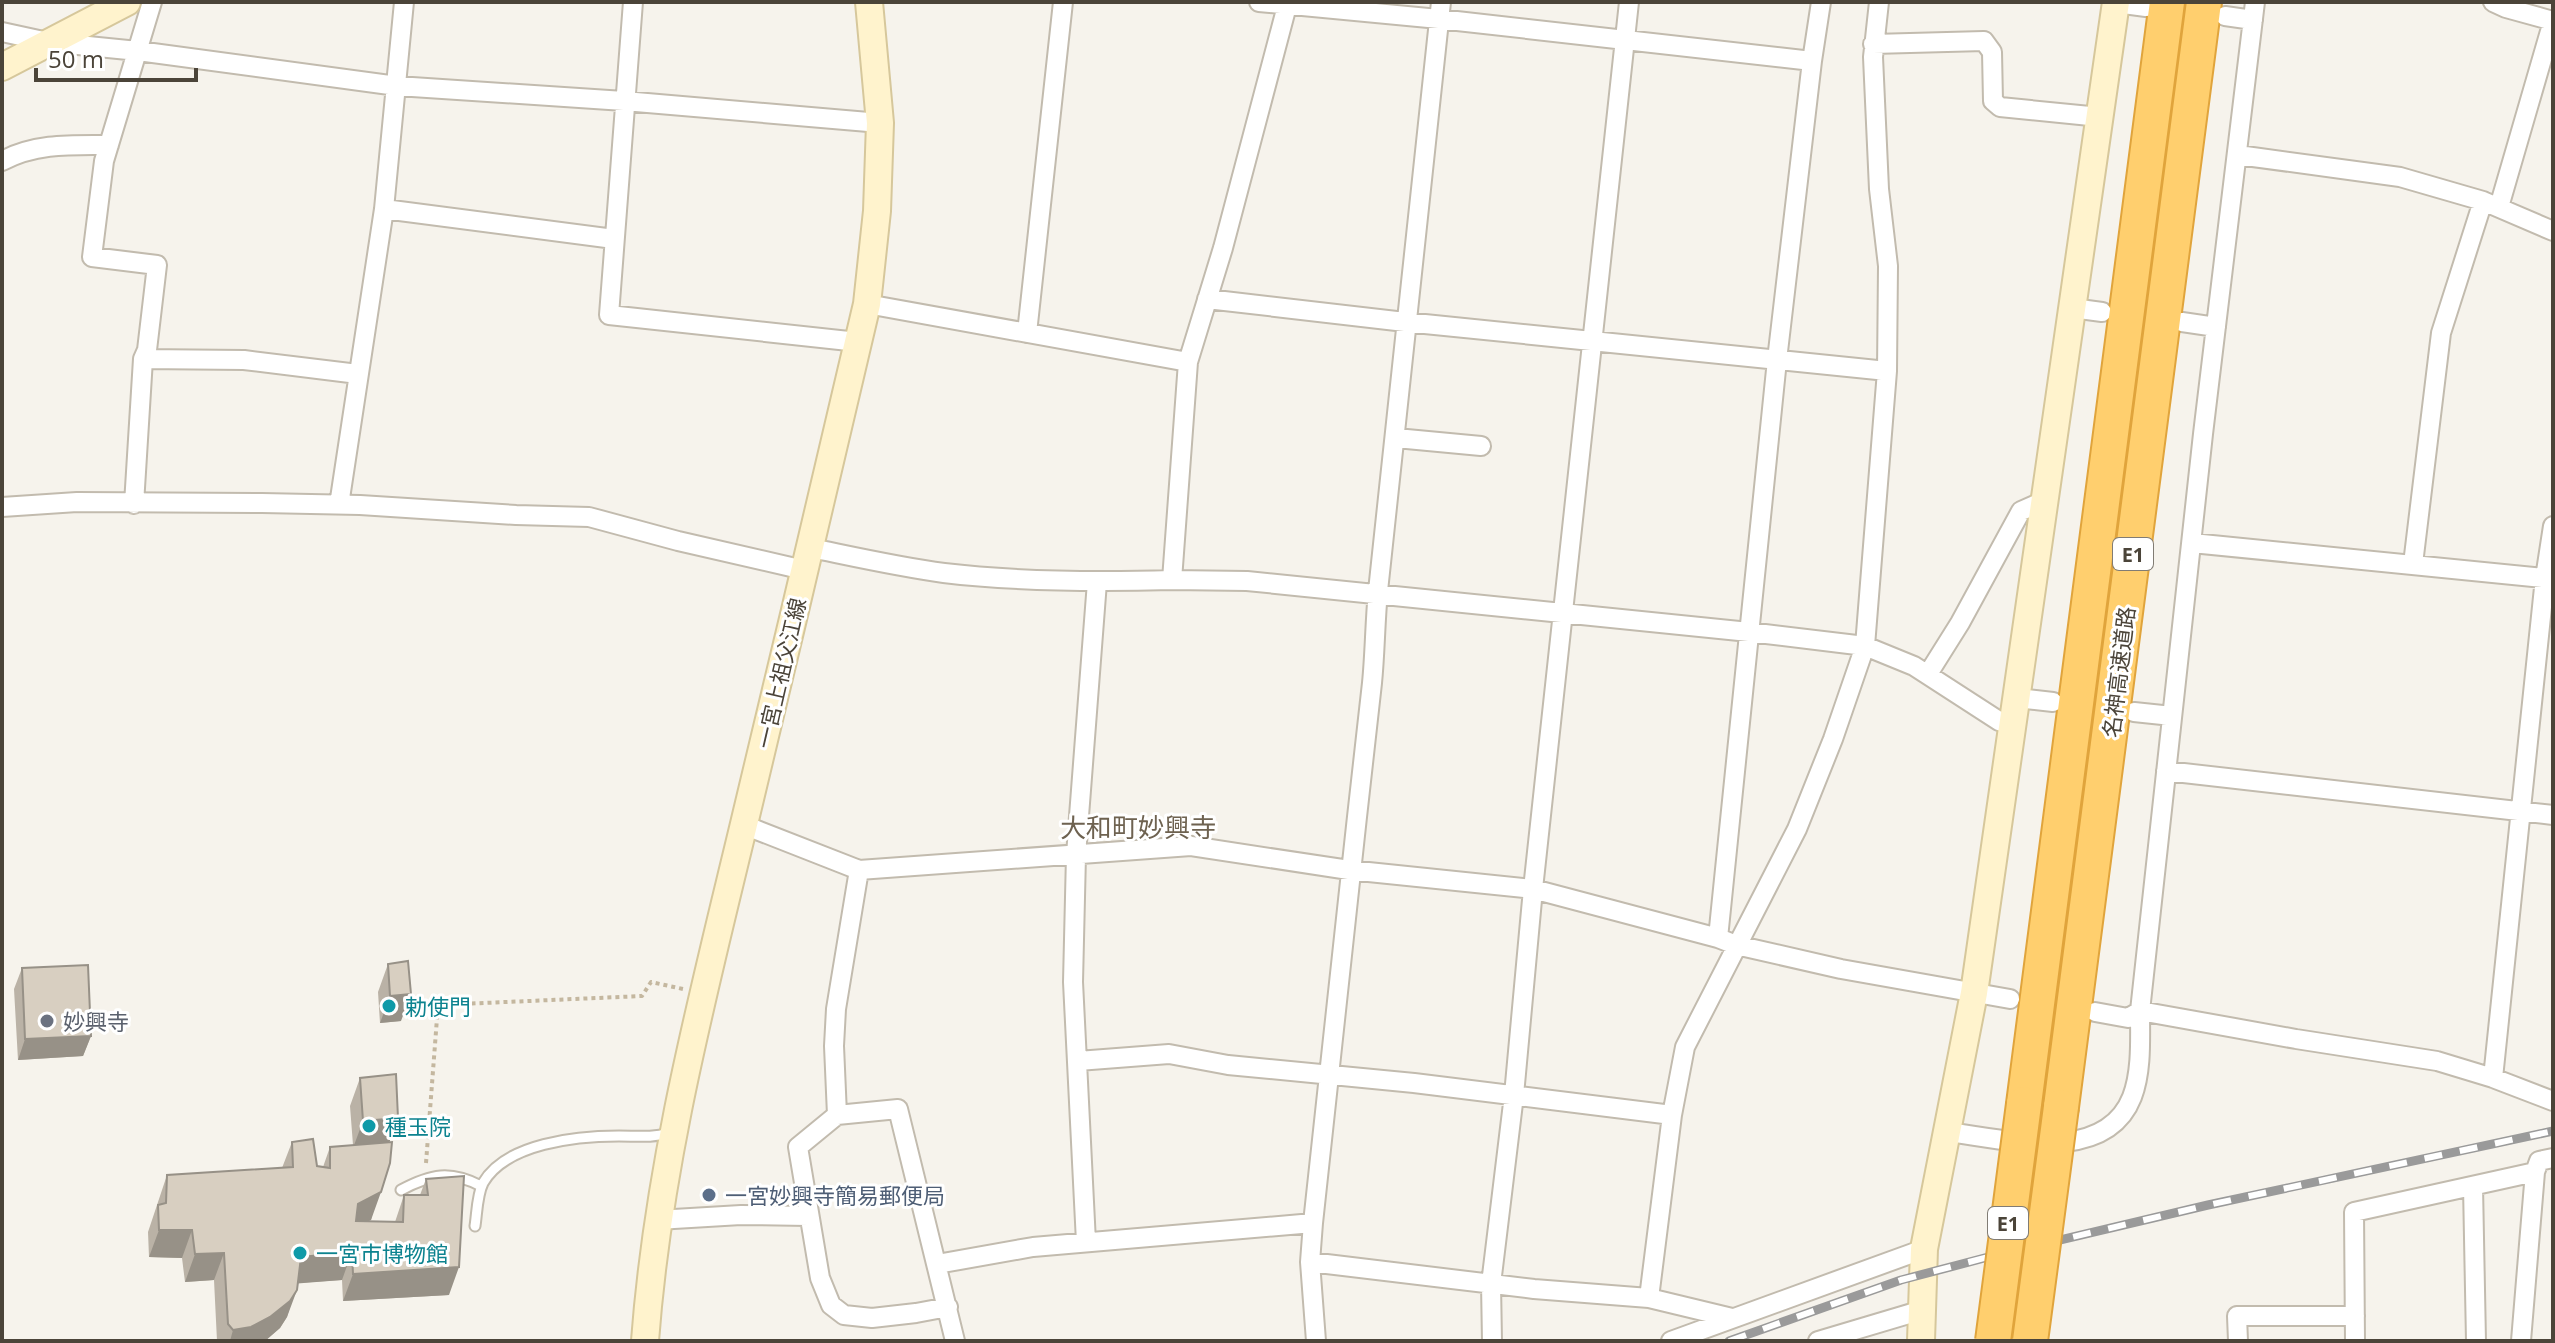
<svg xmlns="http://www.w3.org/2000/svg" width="2555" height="1343" font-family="'Open Sans','Noto Sans JP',sans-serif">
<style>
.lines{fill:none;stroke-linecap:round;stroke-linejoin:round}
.lane-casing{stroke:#c2bbae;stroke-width:13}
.street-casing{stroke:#c2bbae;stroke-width:22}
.secondary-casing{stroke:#d6c79b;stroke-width:30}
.highway-casing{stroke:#e0a43c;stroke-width:38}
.path{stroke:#c4b79f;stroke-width:4;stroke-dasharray:4 4;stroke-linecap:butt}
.lane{stroke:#fff;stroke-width:9}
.street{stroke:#fff;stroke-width:18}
.secondary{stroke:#fff3cd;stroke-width:26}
.highway{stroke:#ffcf6e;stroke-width:34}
.rail-casing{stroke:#9a9a9a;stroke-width:9}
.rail{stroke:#fff;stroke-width:6;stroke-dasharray:18;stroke-linecap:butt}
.highway-bridge-casing{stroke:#e0a43c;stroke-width:38;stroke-linecap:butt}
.highway-bridge{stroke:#ffcf6e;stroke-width:34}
.wall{fill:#bab2a6}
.shaded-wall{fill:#979187}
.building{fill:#d8cfc1;stroke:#979187;stroke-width:2}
.culture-dot{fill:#0f9aa8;stroke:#fff;stroke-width:3}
.worship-dot{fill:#6b7280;stroke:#fff;stroke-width:3}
.service-dot{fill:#5c6f8a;stroke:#fff;stroke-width:3}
.labels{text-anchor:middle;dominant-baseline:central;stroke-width:6;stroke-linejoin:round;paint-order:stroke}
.shield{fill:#fff;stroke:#817c74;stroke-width:2}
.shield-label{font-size:20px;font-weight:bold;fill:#4b4439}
.street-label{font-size:22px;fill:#4b4439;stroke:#fff}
.culture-label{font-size:22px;fill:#0d838f;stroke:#fff;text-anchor:start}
.worship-label{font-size:22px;fill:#5b616d;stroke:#fff;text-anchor:start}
.service-label{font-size:22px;fill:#4e5e75;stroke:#fff;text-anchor:start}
.quarter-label{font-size:26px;fill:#6e6250;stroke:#fff}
</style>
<rect width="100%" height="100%" fill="#f6f3ec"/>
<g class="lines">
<defs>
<path id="lane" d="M401,1190C431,1174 450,1170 481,1186
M475,1226C477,1213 477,1195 483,1183C506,1143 577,1136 619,1136C637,1136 652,1138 669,1133"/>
<path id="street" d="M633,2L609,315L858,342
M1259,2L1439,19L1812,61
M1288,2L1223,248L1188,362L1172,580L1247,581L1749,632L1865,646L1914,666L1999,721L2013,725
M2493,2L2506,8L2553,21
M2116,3L2146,7
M2225,16L2253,20
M2,32L48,42L138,51L397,86L624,101L880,123
M1873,44L1984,41L1992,52L1993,101L2000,107L2100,117
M2238,155L2400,177L2483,201L2553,231
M2,161C36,143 71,145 109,145
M2499,207L2553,21
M384,209L614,239
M1207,299L1405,322L1887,371
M867,304L1188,362
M2072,308L2102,312
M2182,322L2216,327
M1027,333L1063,2
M143,359L244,360L358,374
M1396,438L1481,446
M134,504L143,359L147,350L157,265L92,257L104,161L152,2
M339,505L384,209L404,2
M2,507L77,502L262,503L360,505L516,515L589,517L678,541L804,570
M2192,543L2553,579
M811,548C855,557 899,567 944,573C1019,582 1096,582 1172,580
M2413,564L2441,333L2483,201
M1928,674L1960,623L2021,511L2044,501
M2017,698L2053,702
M2134,712L2172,716
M2166,771L2553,815
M744,825L859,870L1191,846L1349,870L1533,889L1718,938L1736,945L1841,969L2010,999
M859,870L836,1009L834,1046L837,1115L798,1147L820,1278L831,1305L844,1315L872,1318L916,1313L948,1307
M1718,938L1777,360L1812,61L1821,2
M2095,1012L2128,1018L2140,1011L2296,1039L2437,1061L2493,1078L2553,1101
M1078,1061L1169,1054L1228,1065L1414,1083L1672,1115
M2493,1078L2545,578L2553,526
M837,1115L898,1109L955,1341
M1948,1132C2004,1139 2105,1166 2132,1097C2142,1071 2140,1038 2140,1011L2203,434L2255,2
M2473,1186L2476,1341
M657,1220L741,1215L808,1216
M1086,1242L1073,982L1076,855L1097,582
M1310,1262L1534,1289L1649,1298L1732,1318
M937,1264L1033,1247L1313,1223
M1649,1298L1672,1115L1685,1047L1797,829L1833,739L1865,646L1887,371L1888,266L1879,189L1873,57L1879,2
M1316,1341L1310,1262L1313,1223C1331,1043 1352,863 1372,683C1375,653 1375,622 1378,591C1399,395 1420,198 1441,2
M1492,1341L1491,1284L1514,1095L1533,889L1629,2
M1671,1341L1924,1249
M1818,1341L1922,1310
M2238,1341L2237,1316H2355
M2355,1341L2354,1212L2535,1172
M2521,1341L2535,1172L2539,1161L2553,1158"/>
<path id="secondary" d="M2,67L127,2
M645,1341C658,1165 703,995 744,824C786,651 826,477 867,304L877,211L880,123L869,2
M1921,1341L1924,1249L1974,993L2116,2"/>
<path id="highway" d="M2024,1104L2167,2
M2061,1107L2204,2"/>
</defs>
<use href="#lane" class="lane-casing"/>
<use href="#street" class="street-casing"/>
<use href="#secondary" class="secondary-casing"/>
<use href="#highway" class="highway-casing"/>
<path class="path" d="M426,1163L438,1005L642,996L651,982L683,989"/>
<use href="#lane" class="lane"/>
<use href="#street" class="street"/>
<use href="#secondary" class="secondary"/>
<use href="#highway" class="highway"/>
<defs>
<path id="rail" d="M1729,1341L1901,1280L1992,1256L2208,1205L2553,1131"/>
</defs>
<use href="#rail" class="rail-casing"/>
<use href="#rail" class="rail"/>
<defs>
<path id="highway-bridge" d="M1993,1341L2024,1104
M2030,1341L2061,1107"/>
</defs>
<use href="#highway-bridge" class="highway-bridge-casing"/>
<use href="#highway-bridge" class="highway-bridge"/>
</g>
<path class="wall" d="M388,964L401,1021L380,1023L378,992Z
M22,968L91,1036L83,1056L18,1060L14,989Z
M360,1078L398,1118L389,1143L371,1220L368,1221L395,1222L404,1195H420L426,1179L449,1295L343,1301L342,1280L297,1283L287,1317L280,1328L265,1341H217L214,1280L185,1282L182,1258L149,1257L148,1232L167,1175L282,1168L292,1142L317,1166L323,1167L330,1147L353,1145L350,1106Z"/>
<path class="shaded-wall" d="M411,994L401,1021L380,1023L390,996Z
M91,1036L83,1056L18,1060L25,1039Z
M398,1118L388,1146L353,1148L363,1121Z
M381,1192L371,1220L348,1231L358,1204Z
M159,1230H192L182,1258L149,1257Z
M352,1252L342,1280L291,1284L301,1257Z
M224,1253L214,1280L185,1282L195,1254Z
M459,1267L449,1295L343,1301L353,1274Z
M297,1290L287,1317L280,1328L265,1341H230L233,1330Z"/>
<path class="building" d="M408,961L411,994L390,996L388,964Z
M88,965L91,1036L25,1039L22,968Z
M396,1074L398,1118L363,1121L360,1078Z
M313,1139L317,1166L330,1168V1147L392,1142L390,1163L381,1192L358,1204L356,1221L403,1222L404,1195H428L426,1179L464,1176L459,1267L353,1274L352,1252L301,1257L297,1290L290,1301L270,1317L251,1327L233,1330L228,1324L224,1253L195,1254L192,1230H159L158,1205L166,1203L167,1175L293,1167L292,1142Z"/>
<g class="culture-dot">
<circle cx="389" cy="1006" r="8"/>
<circle cx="369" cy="1126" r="8"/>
<circle cx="300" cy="1253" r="8"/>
</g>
<circle class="worship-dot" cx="47" cy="1021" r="8"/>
<circle class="service-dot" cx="709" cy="1195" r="8"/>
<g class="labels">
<g class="shield">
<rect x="2113" y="538" width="40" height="32" rx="6"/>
<rect x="1988" y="1207" width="40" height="32" rx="6"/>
</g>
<g class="shield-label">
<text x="2133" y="554">E1</text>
<text x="2008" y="1223">E1</text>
</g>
<g class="street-label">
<text transform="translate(2118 672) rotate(-83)">名神高速道路</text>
<text transform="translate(780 673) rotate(-77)">一宮上祖父江線</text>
</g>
<g class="culture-label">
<text x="405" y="1006">勅使門</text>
<text x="385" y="1126">種玉院</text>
<text x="316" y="1253">一宮市博物館</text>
</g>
<g class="worship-label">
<text x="63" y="1021">妙興寺</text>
</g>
<g class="service-label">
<text x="725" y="1195">一宮妙興寺簡易郵便局</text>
</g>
<g class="quarter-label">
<text x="1138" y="827">大和町妙興寺</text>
</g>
</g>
<rect width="2555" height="1343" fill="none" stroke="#4b4439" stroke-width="8"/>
<path d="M36 68v12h160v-12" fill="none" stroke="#4b4439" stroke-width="4"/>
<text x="48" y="68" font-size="24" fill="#4b4439" stroke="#ffffff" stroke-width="6" paint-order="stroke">50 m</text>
</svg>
